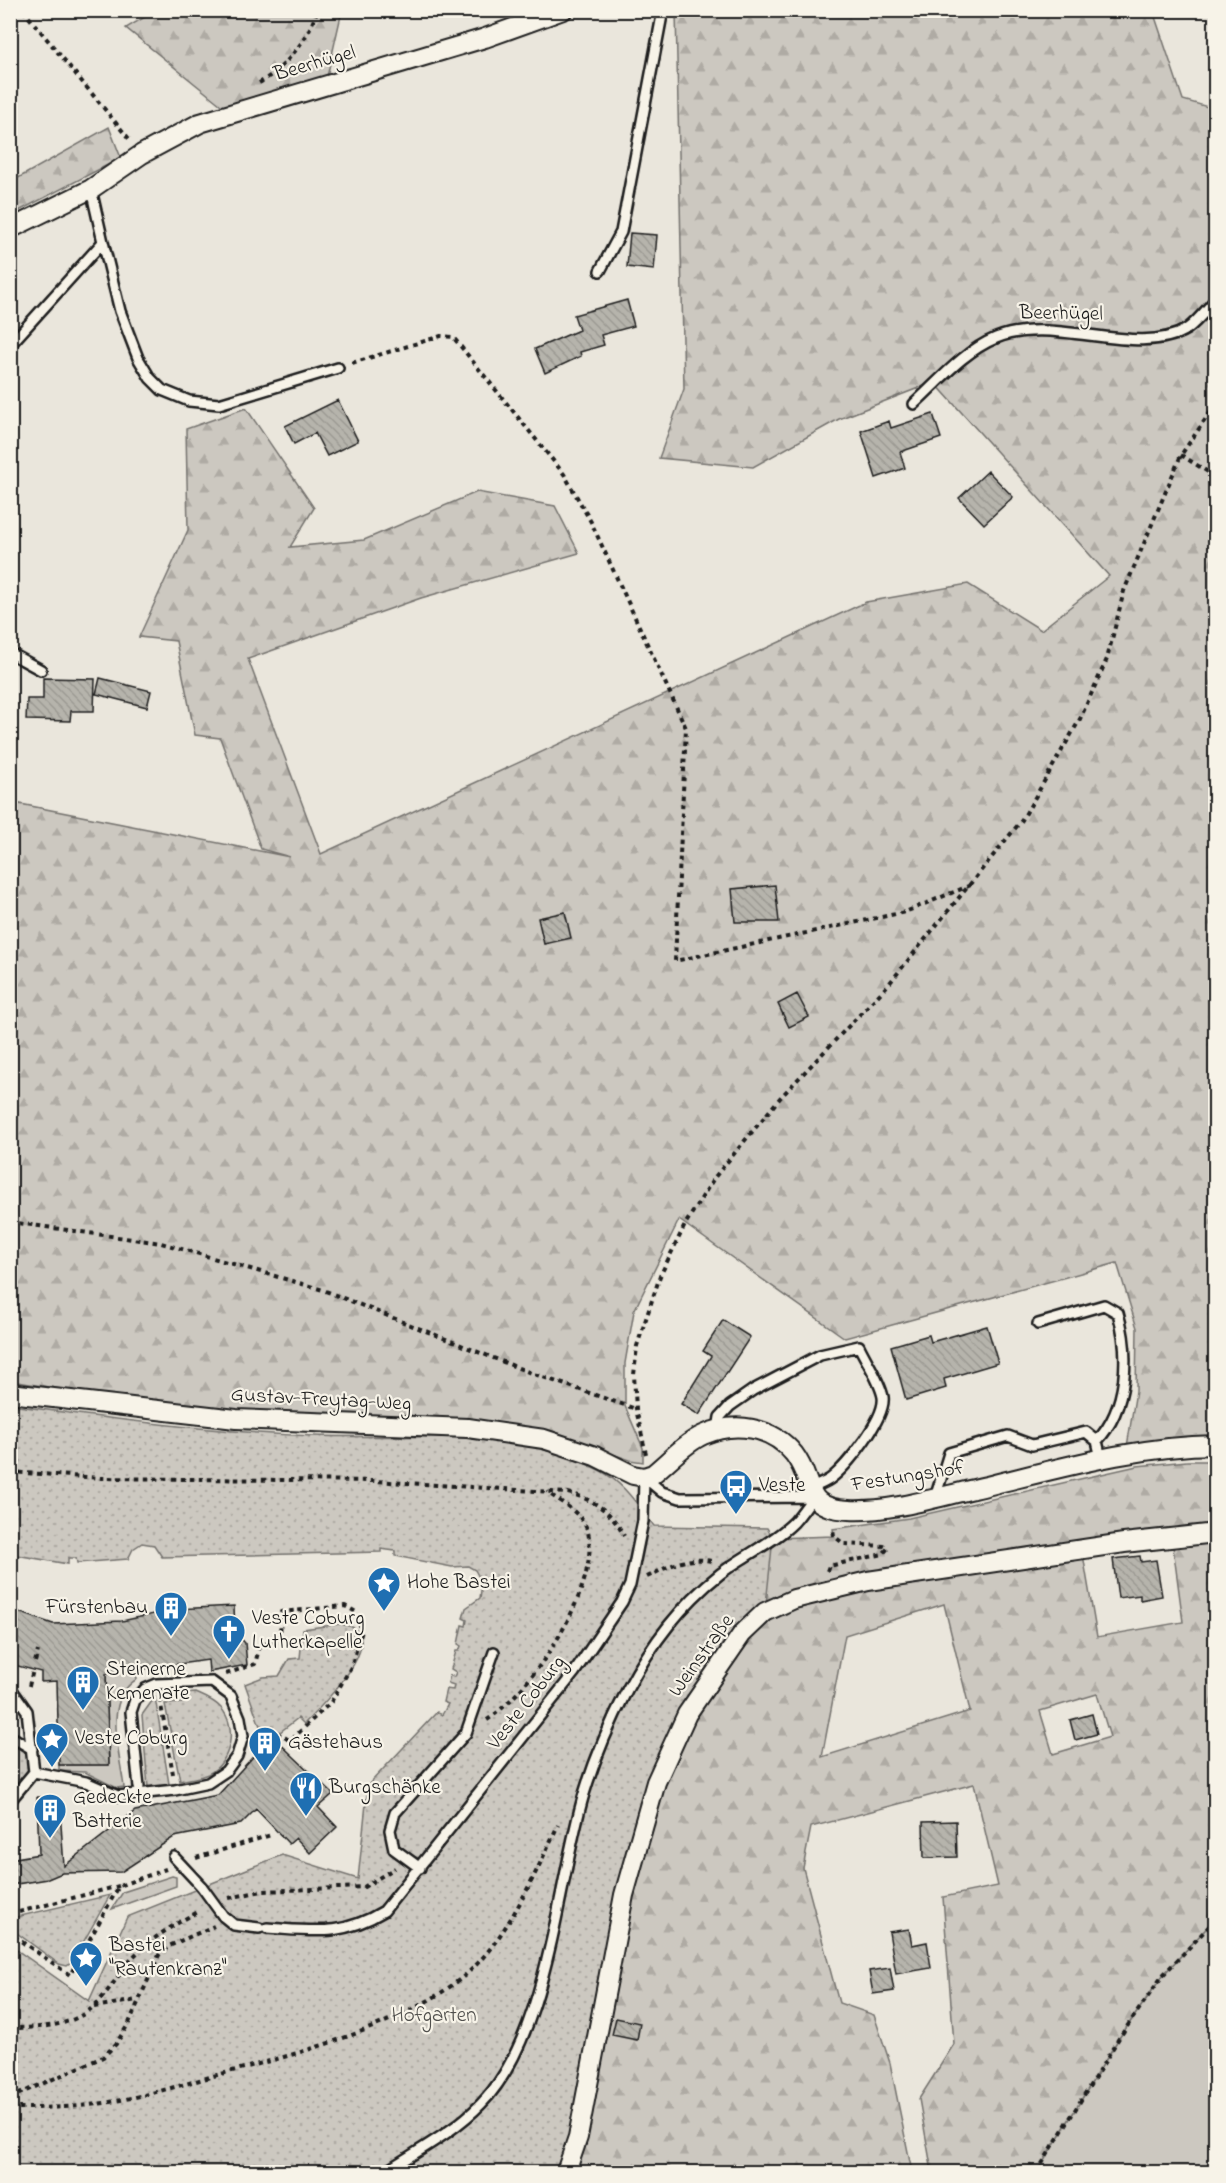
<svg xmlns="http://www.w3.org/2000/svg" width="1226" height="2183" font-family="'Indie Flower',sans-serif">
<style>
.green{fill:#ccc8c0;stroke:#74726e;stroke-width:1.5}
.forest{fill:url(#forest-firs);stroke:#74726e;stroke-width:1.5;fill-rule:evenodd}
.park{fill:url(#park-dots);stroke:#74726e;stroke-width:1.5}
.building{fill:url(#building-back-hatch);stroke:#1c1c1c;stroke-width:1.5}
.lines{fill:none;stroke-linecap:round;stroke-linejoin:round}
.lane-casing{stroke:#1c1c1c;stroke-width:14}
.street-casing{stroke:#1c1c1c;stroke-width:22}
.path{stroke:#1c1c1c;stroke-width:4;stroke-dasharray:4.5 4.5;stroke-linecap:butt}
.lane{stroke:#f7f3e8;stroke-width:9}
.street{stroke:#f7f3e8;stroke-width:18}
.lane-bridge-casing{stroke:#1c1c1c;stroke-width:14;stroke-linecap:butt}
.lane-bridge{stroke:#f7f3e8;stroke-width:9}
.labels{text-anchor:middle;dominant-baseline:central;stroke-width:4.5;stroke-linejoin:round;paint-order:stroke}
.street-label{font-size:21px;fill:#1c1c1c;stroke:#f7f3e8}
.poi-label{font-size:21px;fill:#1c1c1c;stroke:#f7f3e8;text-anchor:start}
.park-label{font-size:21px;fill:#51504d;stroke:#f7f3e8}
</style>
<defs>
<pattern id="forest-firs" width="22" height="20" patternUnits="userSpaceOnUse" patternTransform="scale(1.5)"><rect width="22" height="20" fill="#ccc8c0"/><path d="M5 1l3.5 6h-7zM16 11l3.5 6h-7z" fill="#afaba4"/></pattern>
<pattern id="park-dots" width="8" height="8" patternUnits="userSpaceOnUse" patternTransform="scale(1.5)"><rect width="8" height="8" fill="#ccc8c0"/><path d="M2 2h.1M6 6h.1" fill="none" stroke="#afaba4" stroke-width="1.8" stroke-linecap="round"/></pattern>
<pattern id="building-back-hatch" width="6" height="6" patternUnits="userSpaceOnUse" patternTransform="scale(1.5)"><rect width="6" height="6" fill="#b6b4ac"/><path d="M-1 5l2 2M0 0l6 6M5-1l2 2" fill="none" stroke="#9c9a93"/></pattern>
</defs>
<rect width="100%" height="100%" fill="#eae6dc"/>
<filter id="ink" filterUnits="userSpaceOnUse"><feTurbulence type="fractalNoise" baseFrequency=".0167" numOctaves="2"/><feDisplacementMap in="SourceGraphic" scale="12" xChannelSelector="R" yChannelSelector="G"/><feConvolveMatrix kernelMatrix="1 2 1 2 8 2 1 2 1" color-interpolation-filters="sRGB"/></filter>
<g filter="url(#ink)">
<path class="green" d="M136,1671L137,1679C102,1700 120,1754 124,1787L117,1788L85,1772L59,1771V1765H109L106,1674Z
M172,1876L176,1877V1886L112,1909L123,1892Z
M1215,1919V2172H1037L1119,2038L1163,1975Z"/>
<path class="forest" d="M155,11H342L327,77L226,109L126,28Z
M676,11H1153L1183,100L1215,109V1445L1126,1453L1136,1391L1137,1328L1117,1263L845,1338L679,1220L634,1311L625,1363V1406L643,1448V1462L630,1460L542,1430L464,1419L320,1417L245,1413L117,1398L11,1381L10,802L290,857L261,849L220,738L195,735L176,641L139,637L188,530L186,429L246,408L314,508L290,547L364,540L477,492L555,506L579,553L421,598L248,659L321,854L866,602L968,584L1041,630L1109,576L934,382L839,419L753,467L659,458L684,389Z
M109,127L121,158L11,215V182Z
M1187,1461H1215V1919L1163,1975L1119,2038L1037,2172H932L919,2099L954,2044L943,1897L998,1886L974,1784L811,1827L803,1868L839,2003L874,2015L890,2063L912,2172H14L181,2047L773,1538L834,1536L833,1529L909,1518L1137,1466ZM1171,1532L1183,1622L1097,1637L1081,1543ZM944,1604L970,1711L822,1757L845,1635ZM1097,1694L1110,1737L1053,1754L1040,1711Z"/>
<path class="park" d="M11,1405C111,1419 212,1432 314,1436C408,1439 513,1426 601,1471C624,1483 638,1506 654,1526L767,1528L773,1538L766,1604L671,1734L575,2117L567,2145L554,2172H11V1946L89,2001L127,1917L282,1855L358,1879L368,1785L437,1712L442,1715L448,1704L443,1702L446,1689L453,1690L454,1685L448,1683L450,1675L454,1677L456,1672L451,1669L456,1651H459L461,1646L458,1644L462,1625L466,1626L467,1620L463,1618L466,1608L480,1598L482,1583L475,1570L468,1566L452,1567L395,1556V1551L381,1549V1552L162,1557L154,1545L142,1543L133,1549L128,1559L77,1563L76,1558H68V1564L11,1554Z
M340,1624C344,1625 351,1626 354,1628C383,1647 317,1710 304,1724L298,1718L266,1743L245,1684L263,1677L279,1676L289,1659L300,1658L303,1629Z
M196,1693C205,1697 214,1700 221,1708C238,1727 231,1763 208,1774C199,1778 188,1779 180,1781L165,1704L182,1703L181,1694Z
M155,1697L169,1784L148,1788L142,1715Z
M10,1742L33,1759L34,1771L10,1798Z
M110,1895L72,1962L67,1966L59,1964L17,1933L16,1917Z"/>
<path class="building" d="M630,233L657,235L654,270L627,267Z
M627,300L634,326L601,335L604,345L580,352L581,356L545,373L535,349L579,330L574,315Z
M338,400L358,441L327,456L315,433L294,444L285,426Z
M933,414L941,438L900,452L905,468L876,478L861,431L889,421L891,428Z
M988,471L1013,497L984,524L959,498Z
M43,678L95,679L94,711H71L70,721L26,720L27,699H43Z
M100,678L151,691L147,707L96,694Z
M775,885L779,922H735L732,889Z
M565,912L571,938L544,944L538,918Z
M797,994L809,1017L789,1027L778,1004Z
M723,1320L750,1337L699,1415L681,1404L711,1356L703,1351Z
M987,1326L998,1363L944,1379L946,1388L906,1400L891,1346L929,1335L931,1342Z
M1140,1556L1141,1562L1156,1560L1162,1596L1140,1600V1595L1118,1598L1113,1559Z
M234,1606L235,1632L245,1643L247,1665L209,1672L208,1660L106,1674L109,1765H59L57,1681L41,1682V1672L10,1664V1609L53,1624L122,1621L176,1609Z
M1092,1714L1097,1734L1075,1740L1070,1720Z
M272,1736L333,1794L318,1807L337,1827L310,1853L296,1838L289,1844L256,1809L241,1824L174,1837L121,1872L62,1873L48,1879L10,1885V1859L39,1854L37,1797L59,1798L64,1866L135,1811L218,1795Z
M956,1821L957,1857L924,1858L923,1822Z
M909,1929L912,1945L927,1942L931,1968L896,1974L889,1932Z
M890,1968L894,1991L873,1994L869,1971Z
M616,2018L640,2023L637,2040L612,2035Z"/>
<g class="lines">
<defs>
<path id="lane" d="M103,242L120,311L138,358L150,378L162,390L189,401L219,404L338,368
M600,271L621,232L663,10
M10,345L103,242L91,189
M914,404C939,381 964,351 996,338C1054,314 1137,359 1187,329C1197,322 1207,309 1216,299
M10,653L41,670
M1038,1324L1104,1305L1118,1313C1130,1354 1128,1408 1097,1441
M718,1430L720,1417L730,1406L753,1390L820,1355L859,1346C866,1361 880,1381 883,1397C886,1418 846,1467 830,1479C824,1483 816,1486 809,1489
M644,1477L662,1492L680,1498L813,1497
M935,1498L949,1453L1008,1436L1032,1445L1086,1432L1097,1441L1101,1458
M10,1687L27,1711L34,1772L10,1801
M10,1736L32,1749
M34,1772L86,1782L118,1796L175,1790L208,1783L226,1771L237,1756L243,1736L240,1718L231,1696L212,1682L157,1684L145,1689L135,1700L131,1712L139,1787
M174,1857L202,1887
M420,1868L394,1849L390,1830L395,1813L466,1733L494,1652
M223,1916L234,1925L259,1928
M267,1928C314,1931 341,1937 384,1911L574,1673L622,1602L630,1585L643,1521L644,1477
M385,2172C417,2151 454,2132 481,2104C548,2036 557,1885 584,1794C595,1758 610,1723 627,1690C650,1646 681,1605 720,1574C743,1556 773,1543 794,1522C801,1514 807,1505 813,1497"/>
<path id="street" d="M10,229L91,189L142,154L200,123L485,38L563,10
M10,1393L236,1419L468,1428L544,1439L595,1456L633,1475L644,1477L653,1474C668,1462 685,1443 703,1435C734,1421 772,1426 794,1454C816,1483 801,1508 849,1510C890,1512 934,1498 974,1489C1054,1470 1133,1446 1216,1445
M566,2172L578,2137L624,1895L656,1782L687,1714L742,1634L765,1612L794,1599L868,1581L1124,1543L1216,1533"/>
</defs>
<use href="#lane" class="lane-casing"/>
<use href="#street" class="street-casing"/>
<path class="path" d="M23,10L130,140
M259,83C284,69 309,39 317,10
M352,363L441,336L453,337L564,474L591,522L686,728L675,961L905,912L971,885
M1181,455L1216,477
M10,1222L161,1243L323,1290L531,1373L636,1409
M646,1454L636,1409L634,1375L637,1346L660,1276L686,1223L714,1178L780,1098L888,985L1022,820L1080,719L1107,659L1124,591L1181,455L1216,404
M10,1472L101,1478L374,1481L568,1493C594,1499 612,1512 624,1536
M827,1571L829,1566L883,1554L888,1548L884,1546L844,1544L834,1536L833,1529
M647,1577C669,1566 687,1556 711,1561
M35,1662L38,1651
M226,1674L255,1664L260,1645L280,1641L281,1612L345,1606L356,1612L362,1631L351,1667L331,1702L290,1741C277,1731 271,1730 257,1740
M29,1686L33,1670
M160,1699L173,1774
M487,1720C532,1690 596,1594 589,1538C587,1515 563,1504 547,1492
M196,1858L271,1835
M119,1886L11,1914L12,1935L70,1975L119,1886L166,1869
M229,1898L262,1891L364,1887L395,1868
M94,2007L137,2000
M10,2028C39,2028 72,2027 94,2006C110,1991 120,1971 135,1955C153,1937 178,1922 200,1911
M10,2098L103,2057L116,2044L129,2023L159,1955L169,1946L214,1926
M10,2108C33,2108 56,2108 79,2106C126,2102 171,2088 217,2075C294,2055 418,2023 475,1966C512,1928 536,1872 558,1825
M1037,2172L1119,2038L1163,1975L1216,1919"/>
<use href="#lane" class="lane"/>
<use href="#street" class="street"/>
<defs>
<path id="lane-bridge" d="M202,1887L223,1916"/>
</defs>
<use href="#lane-bridge" class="lane-bridge-casing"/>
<use href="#lane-bridge" class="lane-bridge"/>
</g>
</g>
<defs>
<symbol id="bus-pin" viewBox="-11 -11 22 30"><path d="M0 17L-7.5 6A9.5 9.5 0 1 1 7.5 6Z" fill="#1f6fb2" stroke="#f7f3e8"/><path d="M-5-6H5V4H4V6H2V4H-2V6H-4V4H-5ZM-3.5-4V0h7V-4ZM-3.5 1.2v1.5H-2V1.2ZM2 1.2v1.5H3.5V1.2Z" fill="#fff"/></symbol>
<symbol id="sight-pin" viewBox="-11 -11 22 30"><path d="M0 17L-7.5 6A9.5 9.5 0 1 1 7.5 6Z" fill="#1f6fb2" stroke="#f7f3e8"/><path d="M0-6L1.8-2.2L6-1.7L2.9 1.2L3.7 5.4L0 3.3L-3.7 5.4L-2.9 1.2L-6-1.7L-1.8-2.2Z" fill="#fff"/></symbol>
<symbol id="building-pin" viewBox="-11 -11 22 30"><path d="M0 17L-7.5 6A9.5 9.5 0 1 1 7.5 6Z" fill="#1f6fb2" stroke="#f7f3e8"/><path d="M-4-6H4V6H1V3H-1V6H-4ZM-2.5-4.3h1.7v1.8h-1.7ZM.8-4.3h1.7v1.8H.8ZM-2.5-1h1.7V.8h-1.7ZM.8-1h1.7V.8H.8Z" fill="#fff"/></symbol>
<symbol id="church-pin" viewBox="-11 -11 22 30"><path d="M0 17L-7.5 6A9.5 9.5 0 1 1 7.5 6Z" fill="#1f6fb2" stroke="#f7f3e8"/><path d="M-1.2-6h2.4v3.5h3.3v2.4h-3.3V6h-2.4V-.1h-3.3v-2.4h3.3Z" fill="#fff"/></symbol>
<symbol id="restaurant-pin" viewBox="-11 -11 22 30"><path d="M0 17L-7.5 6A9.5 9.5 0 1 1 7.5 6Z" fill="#1f6fb2" stroke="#f7f3e8"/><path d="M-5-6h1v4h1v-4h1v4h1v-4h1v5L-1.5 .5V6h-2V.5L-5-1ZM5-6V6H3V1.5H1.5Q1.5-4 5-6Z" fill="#fff"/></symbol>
</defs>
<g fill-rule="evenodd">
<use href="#bus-pin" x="717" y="1467" width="38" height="52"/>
<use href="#sight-pin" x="365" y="1564" width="38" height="52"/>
<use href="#building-pin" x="152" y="1589" width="38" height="52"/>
<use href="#church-pin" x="210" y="1612" width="38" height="52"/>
<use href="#building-pin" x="64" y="1663" width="38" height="52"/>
<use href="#sight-pin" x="33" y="1720" width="38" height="52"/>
<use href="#building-pin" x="246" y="1724" width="38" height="52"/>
<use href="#restaurant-pin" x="287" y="1769" width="38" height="52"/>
<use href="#building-pin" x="31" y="1791" width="38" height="52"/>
<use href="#sight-pin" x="67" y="1939" width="38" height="52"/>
</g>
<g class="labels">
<g class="street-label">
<text transform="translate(315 64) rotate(-16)">Beerhügel</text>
<text transform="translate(1061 314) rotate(1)">Beerhügel</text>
<text transform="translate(321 1400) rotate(3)">Gustav-Freytag-Weg</text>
<text transform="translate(908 1477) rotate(-9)">Festungshof</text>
<text transform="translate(702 1656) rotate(-54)">Weinstraße</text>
<text transform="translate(527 1703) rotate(-52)">Veste Coburg</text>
</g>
<g class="poi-label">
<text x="759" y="1486">Veste</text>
<text x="407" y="1583">Hohe Bastei</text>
<text x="148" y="1608" text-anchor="end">Fürstenbau</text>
<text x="252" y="1619">Veste Coburg<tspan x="252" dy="24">Lutherkapelle</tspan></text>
<text x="106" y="1670">Steinerne<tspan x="106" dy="24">Kemenate</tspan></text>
<text x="75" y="1739">Veste Coburg</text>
<text x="288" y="1743">Gästehaus</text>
<text x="329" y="1788">Burgschänke</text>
<text x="73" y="1798">Gedeckte<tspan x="73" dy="24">Batterie</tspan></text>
<text x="109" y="1946">Bastei<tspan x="109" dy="24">"Rautenkranz"</tspan></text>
</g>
<g class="park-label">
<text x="434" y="2016">Hofgarten</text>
</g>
</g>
<rect width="1226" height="2183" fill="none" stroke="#f7f3e8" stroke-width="36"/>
<rect x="18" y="18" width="1190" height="2147" fill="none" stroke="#1c1c1c" stroke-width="2" filter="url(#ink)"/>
</svg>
